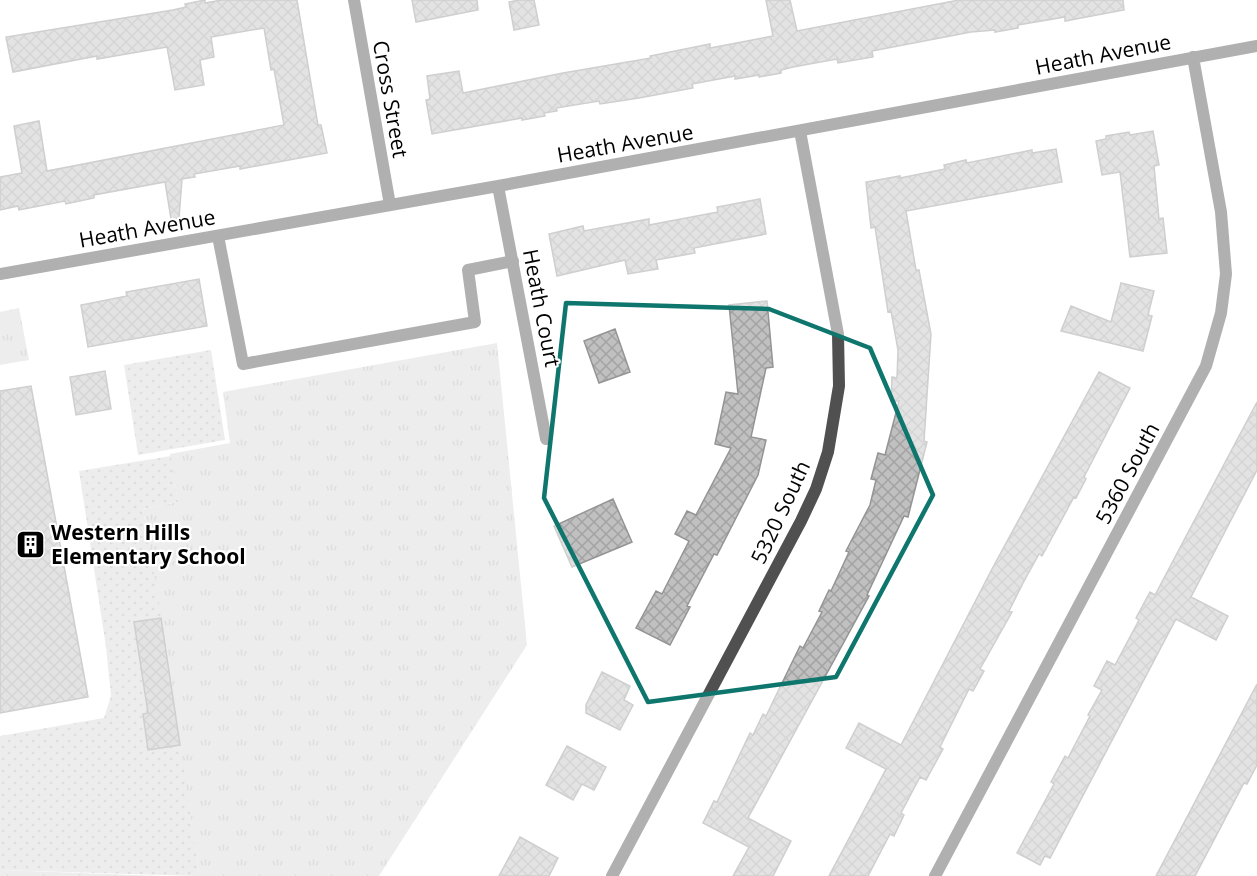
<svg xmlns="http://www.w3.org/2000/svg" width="1257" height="876" font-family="'Open Sans',sans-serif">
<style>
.grass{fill:url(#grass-tufts)}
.park{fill:url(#park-dots);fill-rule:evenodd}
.building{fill:url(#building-cross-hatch);stroke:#949494;stroke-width:1.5}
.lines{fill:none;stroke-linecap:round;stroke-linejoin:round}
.service{stroke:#505050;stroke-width:12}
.minor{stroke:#505050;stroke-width:12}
.marked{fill:none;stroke:#0f766e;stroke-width:4.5;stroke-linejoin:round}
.labels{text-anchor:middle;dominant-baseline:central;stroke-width:4.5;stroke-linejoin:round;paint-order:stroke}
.street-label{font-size:21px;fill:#000;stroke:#fff}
.poi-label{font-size:21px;font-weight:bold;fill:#000;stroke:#fff;text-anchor:start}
</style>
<defs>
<pattern id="grass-tufts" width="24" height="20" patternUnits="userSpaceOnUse" patternTransform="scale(1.5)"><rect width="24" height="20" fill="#d7d7d7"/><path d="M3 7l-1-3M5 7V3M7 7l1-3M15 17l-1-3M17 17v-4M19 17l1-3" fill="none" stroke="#b7b7b7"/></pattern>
<pattern id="park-dots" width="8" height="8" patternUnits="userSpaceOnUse" patternTransform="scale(1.5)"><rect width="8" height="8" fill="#d7d7d7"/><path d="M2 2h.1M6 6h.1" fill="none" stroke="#b7b7b7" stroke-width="1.8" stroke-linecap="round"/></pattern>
<pattern id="building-cross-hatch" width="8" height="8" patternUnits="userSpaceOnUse" patternTransform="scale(1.5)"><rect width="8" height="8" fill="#c0c0c0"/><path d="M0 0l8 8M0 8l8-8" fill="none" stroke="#a3a3a3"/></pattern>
</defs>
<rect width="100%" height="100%" fill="#fff"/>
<path class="grass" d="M19,308L29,360L0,365V312Z
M497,343L527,645L379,876H195L199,873L143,509L178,502L170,454L230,443L223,392Z
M0,870L161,876H0Z"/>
<path class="park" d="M211,350L225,440L138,455L124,365Z
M171,456L178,502L143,509L161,615L199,873L195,876L0,870V736L104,718L111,696L106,647L79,471ZM161,618L171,686L145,690L134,622ZM174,709L180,745L148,750L143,715Z"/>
<path class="building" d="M205,0V3L222,0H297L318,125H321L327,153L240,169V166L194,174L195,177L182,179L179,218L171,219L165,182L94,195V198L66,204L65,201L19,210L18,206L0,210V177L22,173L14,126L39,121L47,171L284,125L274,69L271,70L264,28L211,37L214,57L200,60L204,85L175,90L167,47L97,59V56L13,72L6,37L173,10L186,7L185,4Z
M412,0H477L478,10L416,22Z
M519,0H534L539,25L514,30L509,2Z
M766,0H790L797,31L959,0H1123L1124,10L1065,21V17L1018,25V28L995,32V30L971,32L872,51L873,57L838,63L837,59L793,67L781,70V73L759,77V75L735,79V76L692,84L693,88L639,98L600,104L599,101L556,108L557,111L544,113L545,116L522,120V118L432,134L426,100L430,99L427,76L459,71L463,93L563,73L651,58L650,56L710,44V48L773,36Z
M1153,131L1159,165L1154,166L1159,219L1163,218L1167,253L1130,257L1120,172L1102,175L1096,141L1106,139V136L1129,132L1130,135Z
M1056,149L1062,182L906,211L916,270H919L931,334L924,441L927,442L908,517L904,516L867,595L869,596L748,818L791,841L773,876H733L749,847L703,823L714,801L717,802L750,733L753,735L763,714L766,716L800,646L803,648L822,612L819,611L829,590L831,591L849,552L846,551L870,505L876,480L871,479L878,453L885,455L899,401H891L892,377L897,378L898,350L891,311L888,312L875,227L871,228L866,182L900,176V178L945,169L944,165L966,160L967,163L1032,150V153Z
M760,199L766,234L694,248L695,253L656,260L658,269L628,274L625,260L557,276L549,234L583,226L584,231L649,219V225L718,212L717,207Z
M199,279L207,326L88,347L81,305L127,296L126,292Z
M1121,283L1154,291L1148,315L1152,316L1143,351L1061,331L1071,306L1111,322Z
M767,301L773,367L766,368L751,437L766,440L758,475L717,555L714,554L687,606L690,607L670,645L636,628L656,591L662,594L689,541L675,534L687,511L696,515L731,448L715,444L726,392L738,394L729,305Z
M615,329L630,372L599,383L584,341Z
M105,371L111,409L76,415L70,377Z
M1099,372L1130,388L1084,477L1086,479L1076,498L1074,497L1042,556L1039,554L1023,583L1009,611L1012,612L980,669L984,671L973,691L969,689L940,747L943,749L926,780L920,777L901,813L904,815L894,836L890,834L868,876H829L886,769L846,748L859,723L901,745L992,569Z
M31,386L88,697L0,713V391Z
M1257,402V470L1191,597L1228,616L1216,640L1176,619L1050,858L1045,856L1040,865L1017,853L1054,784L1051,782L1065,756L1068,758L1090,716L1088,715L1102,690L1094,686L1107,661L1115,665L1139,620L1136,618L1150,592L1155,595Z
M613,499L632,542L572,567L554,526Z
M161,618L180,745L148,750L143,714L148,713L134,622Z
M602,672L630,686L624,700L633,705L620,730L586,713V705Z
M1257,684V765L1247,784L1244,783L1195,876H1156Z
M567,746L606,767L594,790L582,784L573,800L546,785Z
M520,837L558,858L549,876H499Z"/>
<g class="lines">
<path class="service" d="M218,236L243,364L475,322L468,270L513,261"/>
<path class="minor" d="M354,0L390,205
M498,186L546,439
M0,274L498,186L1257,46
M612,876L801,521L816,489L828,452L839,386L838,334L800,131
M935,876L1206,366L1221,313L1226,274L1221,212L1193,57"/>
</g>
<path d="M0 0H1257V876H0ZM566,303L769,309L870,348L933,495L836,677L648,702L544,498Z" fill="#fff" fill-opacity=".55" fill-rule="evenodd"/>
<path class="marked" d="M566,303L769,309L870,348L933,495L836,677L648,702L544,498Z"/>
<defs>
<symbol id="building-square" viewBox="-11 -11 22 22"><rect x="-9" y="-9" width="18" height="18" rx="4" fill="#000" stroke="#fff"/><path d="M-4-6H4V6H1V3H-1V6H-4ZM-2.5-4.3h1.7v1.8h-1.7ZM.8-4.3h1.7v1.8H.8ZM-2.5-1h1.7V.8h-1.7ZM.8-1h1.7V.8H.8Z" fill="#fff"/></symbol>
</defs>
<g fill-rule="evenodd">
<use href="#building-square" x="14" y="528" width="33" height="33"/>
</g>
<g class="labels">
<g class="street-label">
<text transform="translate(1103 54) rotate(-11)">Heath Avenue</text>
<text transform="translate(391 99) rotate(80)">Cross Street</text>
<text transform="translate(625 143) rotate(-10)">Heath Avenue</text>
<text transform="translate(147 228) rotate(-10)">Heath Avenue</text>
<text transform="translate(542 308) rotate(79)">Heath Court</text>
<text transform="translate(1127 473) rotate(-62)">5360 South</text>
<text transform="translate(780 512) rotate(-65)">5320 South</text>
</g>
<g class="poi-label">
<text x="51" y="532">Western Hills<tspan x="51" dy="24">Elementary School</tspan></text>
</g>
</g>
</svg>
